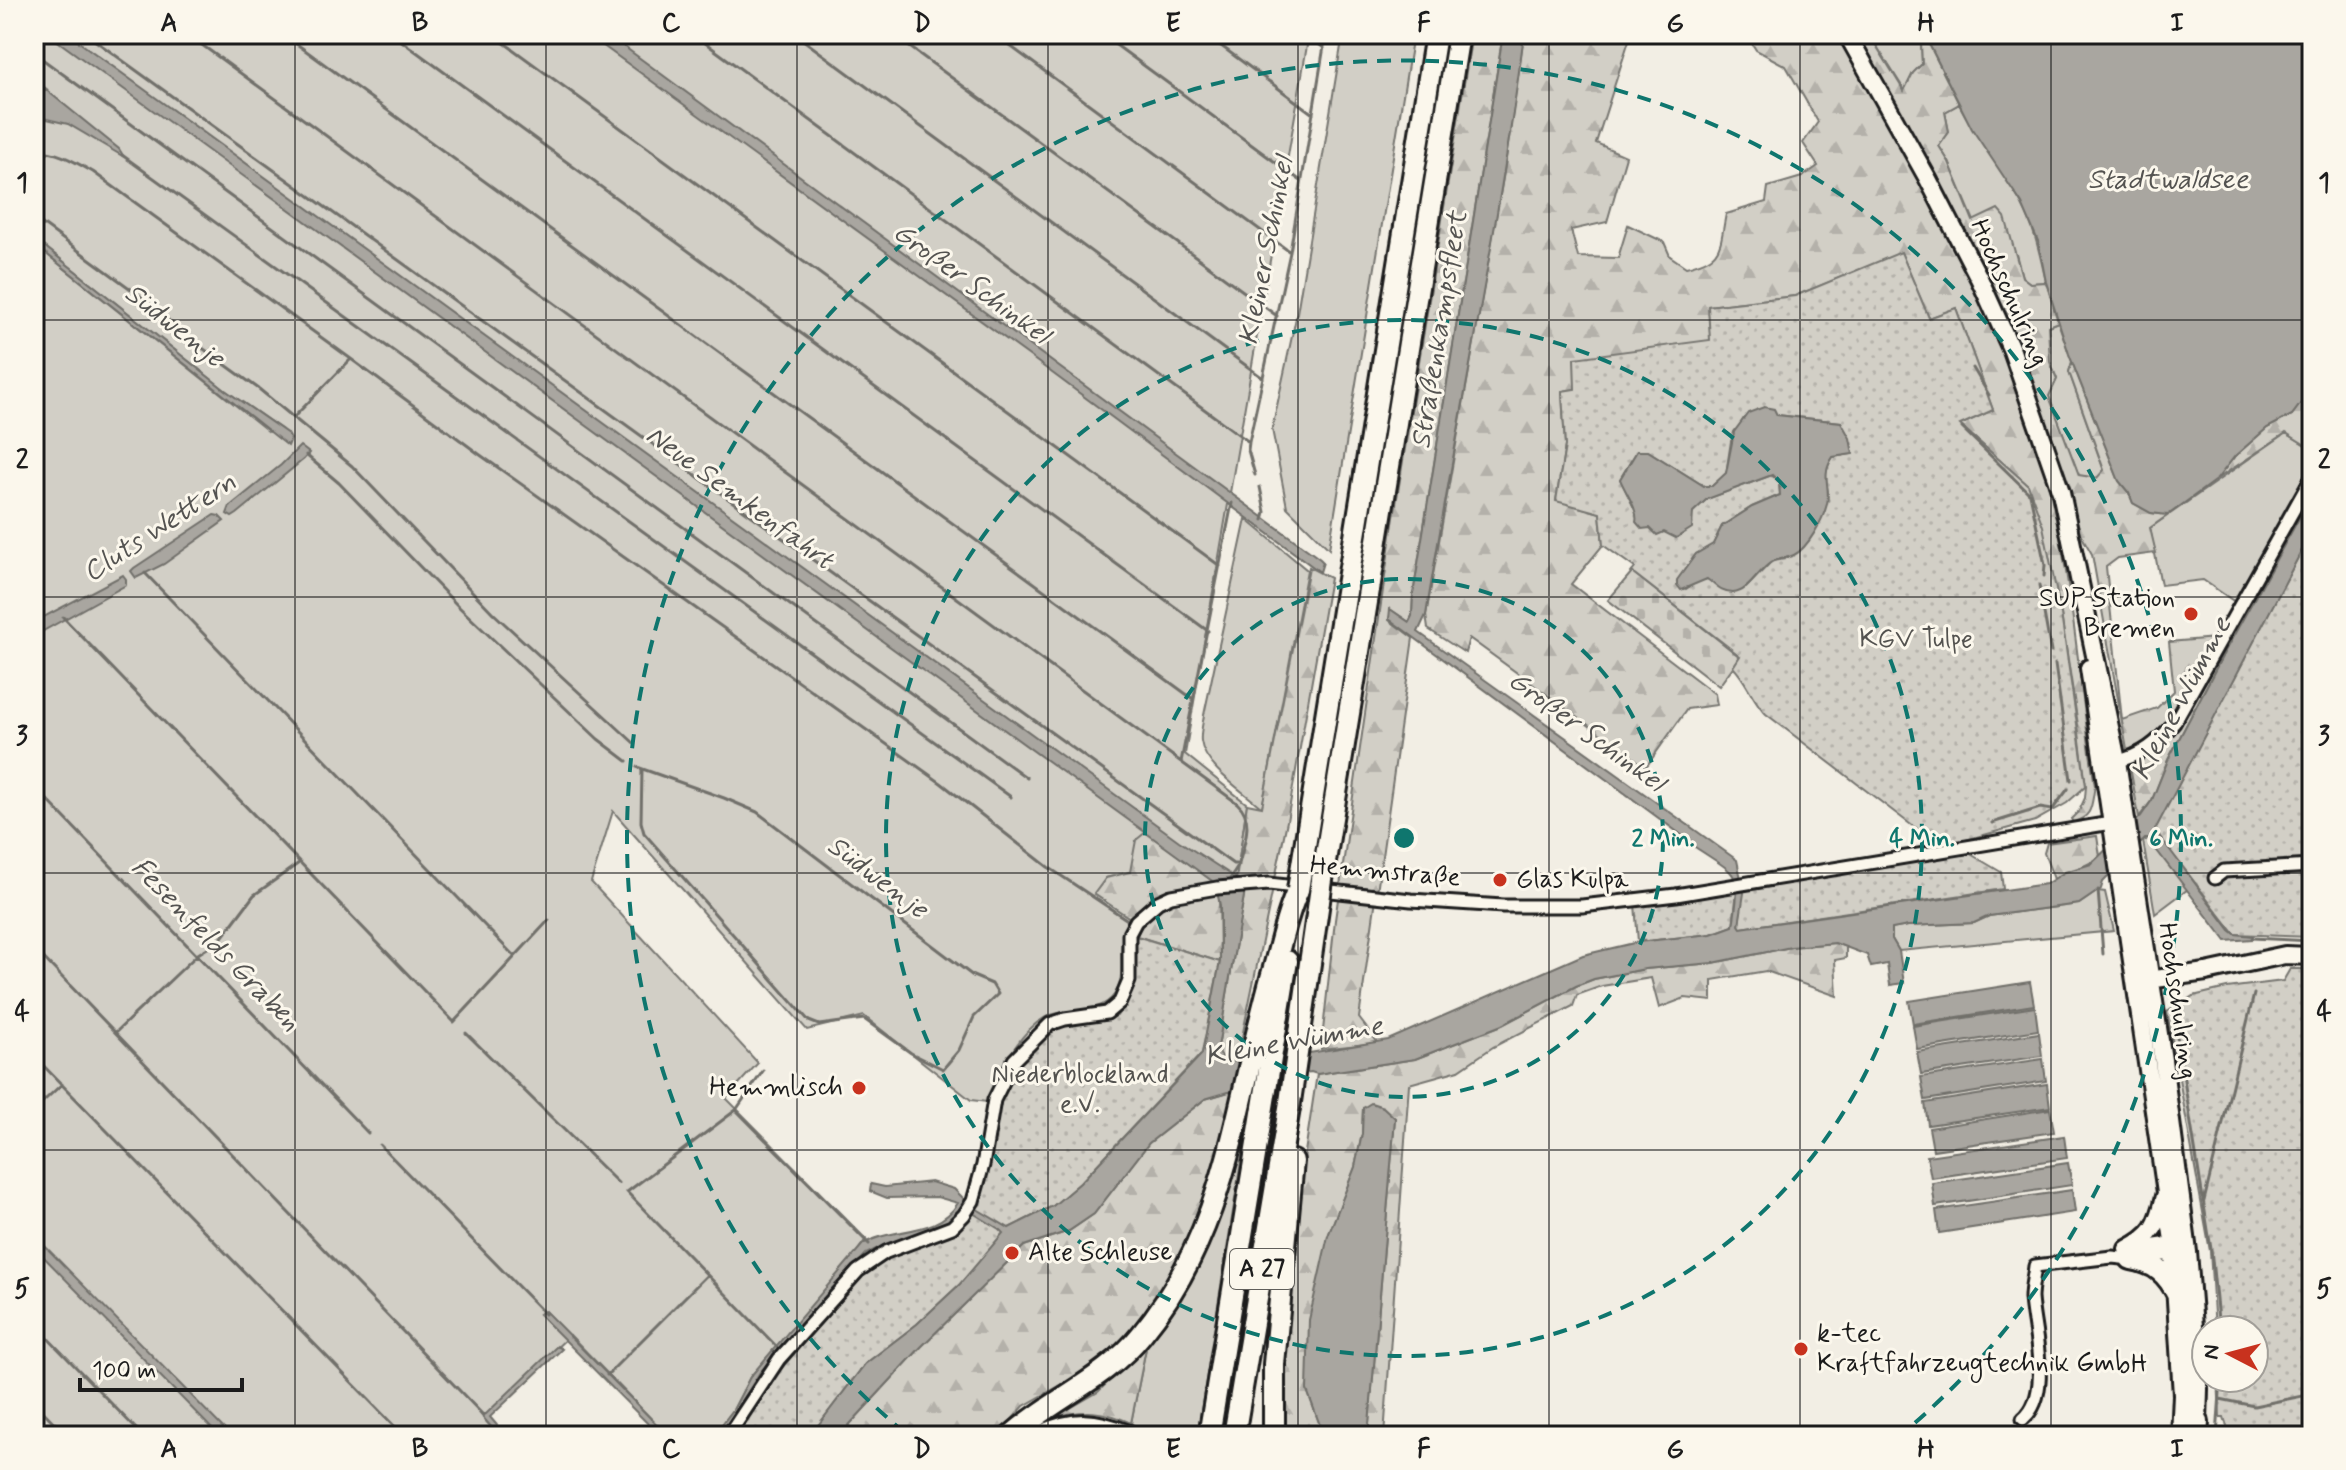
<svg xmlns="http://www.w3.org/2000/svg" width="2346" height="1470" font-family="Mynerve,sans-serif">
<style>
.grass{fill:#d2cfc6;stroke:#777671;stroke-width:2}
.forest{fill:url(#forest-firs);stroke:#777671;stroke-width:2}
.cemetery{fill:url(#cemetery-stones);stroke:#777671;stroke-width:2}
.garden{fill:url(#garden-dots);stroke:#777671;stroke-width:2;fill-rule:evenodd}
.water{fill:#a9a6a0;stroke:#716f6b;stroke-width:2}
.lines{fill:none;stroke-linecap:round;stroke-linejoin:round}
.stream{stroke:#716f6b;stroke-width:3}
.street-casing{stroke:#1c1c1c;stroke-width:17}
.secondary-casing{stroke:#1c1c1c;stroke-width:22}
.highway-casing{stroke:#1c1c1c;stroke-width:26}
.street{stroke:#fbf7ec;stroke-width:11}
.secondary{stroke:#fbf7ec;stroke-width:16}
.highway{stroke:#fbf7ec;stroke-width:20}
.highway-bridge-casing{stroke:#1c1c1c;stroke-width:26;stroke-linecap:butt}
.highway-bridge{stroke:#fbf7ec;stroke-width:20}
.grid{fill:none;stroke:#1c1c1c;stroke-width:2;stroke-opacity:0.55}
.ring{fill:none;stroke:#0f766e;stroke-width:4;stroke-dasharray:14 10}
.poi-dot{fill:#c8321e;stroke:#fbf7ec;stroke-width:3}
.labels{text-anchor:middle;dominant-baseline:central;stroke-width:6;stroke-linejoin:round;paint-order:stroke}
.shield{fill:#fbf7ec;stroke:#5f5e5a;stroke-width:2}
.shield-label{font-size:24px;font-weight:bold;fill:#1c1c1c}
.street-label{font-size:26px;fill:#1c1c1c;stroke:#fbf7ec}
.poi-label{font-size:26px;fill:#1c1c1c;stroke:#fbf7ec;text-anchor:start}
.park-label{font-size:26px;fill:#53524f;stroke:#fbf7ec}
.water-label{font-size:28px;font-style:italic;fill:#545351;stroke:#fbf7ec}
.centre{fill:#0f766e;stroke:#fbf7ec;stroke-width:4}
.ring-label{font-size:24px;text-anchor:middle;font-weight:bold;fill:#0f766e;stroke:#fbf7ec;stroke-width:6;stroke-linejoin:round;paint-order:stroke}
.neatline{fill:none;stroke:#1c1c1c;stroke-width:3}
.grid-label{font-size:26px;text-anchor:middle;font-weight:bold;fill:#1c1c1c}
</style>
<defs>
<pattern id="forest-firs" width="22" height="20" patternUnits="userSpaceOnUse" patternTransform="scale(2)"><rect width="22" height="20" fill="#d2cfc6"/><path d="M5 1l3.5 6h-7zM16 11l3.5 6h-7z" fill="#b4b1aa"/></pattern>
<pattern id="cemetery-stones" width="16" height="16" patternUnits="userSpaceOnUse" patternTransform="scale(2)"><rect width="16" height="16" fill="#d2cfc6"/><path d="M2 7V4a2 2 0 0 1 4 0v3zM10 15v-3a2 2 0 0 1 4 0v3z" fill="#b4b1aa"/></pattern>
<pattern id="garden-dots" width="8" height="8" patternUnits="userSpaceOnUse" patternTransform="scale(2)"><rect width="8" height="8" fill="#d2cfc6"/><path d="M2 2h.1M6 6h.1" fill="none" stroke="#b4b1aa" stroke-width="1.8" stroke-linecap="round"/></pattern>
</defs>
<rect width="100%" height="100%" fill="#f2eee4"/>
<filter id="ink" filterUnits="userSpaceOnUse"><feTurbulence type="fractalNoise" baseFrequency=".0125" numOctaves="2"/><feDisplacementMap in="SourceGraphic" scale="16" xChannelSelector="R" yChannelSelector="G"/><feConvolveMatrix kernelMatrix="1 2 1 2 8 2 1 2 1" color-interpolation-filters="sRGB"/></filter>
<g filter="url(#ink)">
<path class="grass" d="M34,34H1309L1185,754L1247,804L1236,880L1130,872L1106,878L1095,894L1130,918C1127,925 1123,933 1122,941C1119,960 1126,978 1114,995C1099,1016 1067,1006 1046,1017C1015,1034 1001,1073 987,1102L971,1100L864,1016L807,1030L613,811L591,882L758,1063L726,1098L866,1239L851,1260L750,1377L733,1410L713,1436H668L570,1335L483,1418L499,1436H34V244L269,432L281,429L225,390L34,238Z
M1343,34H1413L1329,549L1287,507L1272,429L1297,313Z
M1869,34H1891L1893,37L1916,34L1921,43L1922,64L1913,73L1905,91Z
M1959,104C1977,139 2003,170 2022,205C2035,229 2040,255 2046,282L2030,283L2022,277L2016,254L1974,221L1949,162L1939,146L1949,132L1945,112Z
M2058,322L2072,362L2069,372L2104,471L2098,478L2079,476L2049,396L2057,379L2050,362L2048,326Z
M2286,433L2312,449V471L2235,602L2203,580L2161,585L2150,528Z
M1246,519L1307,570L1262,808C1243,791 1204,767 1201,741C1200,733 1203,723 1204,715Z
M2148,839L2188,889L2155,914L2143,841Z
M2098,891L2105,892L2114,931L1899,951L1892,939L1891,929L1908,926L1974,923L1989,916L2079,904Z
M1249,1112L1197,1436H1145L1131,1423L1147,1343L1168,1316L1201,1261L1222,1207Z"/>
<path class="forest" d="M1472,34H1503C1474,221 1444,408 1413,595L1412,616L1409,622L1391,610L1389,620L1413,638L1359,1018L1378,1043L1321,1049L1335,920L1391,535Z
M1524,34H1631L1596,143L1626,156L1607,222L1571,230L1578,257L1618,258L1628,225L1664,242L1670,256L1686,267C1724,258 1719,248 1726,214L1766,202L1768,187L1802,177L1818,166L1803,143L1818,122L1786,66L1756,50L1746,34H1837C1915,175 2000,313 2044,469C2073,572 2078,681 2095,786C2091,804 2094,817 2073,822L2071,819L2079,811L2085,798L2086,786L2078,725L2061,614L2028,485L1960,425L1993,410L1956,308L1929,318L1901,253L1795,296L1709,306L1711,340L1575,389L1562,391L1565,446L1556,500L1600,513L1603,545L1571,584L1715,694L1717,705L1687,709L1646,767L1469,638L1465,653L1428,629L1426,615L1504,172Z
M1854,34H1869L1904,91L1913,73L1922,64L1921,43L1916,34H1924L1959,104L1945,112L1949,132L1939,146L1949,162L1973,221L1998,209L2005,217L2022,277L2030,283L2046,282L2058,322L2048,326L2050,362L2057,379L2049,396L2079,475L2097,478L2104,470L2069,372L2072,362L2119,481L2129,493L2133,503L2151,513L2168,515L2150,528L2156,553L2118,558L2106,567L2122,720L2157,708L2174,691L2169,642L2216,638L2312,471V495L2225,651L2168,760L2152,800L2139,817L2092,554L2080,533L2069,490L2020,350L1957,218Z
M2312,388V449L2286,433L2217,479L2235,456L2267,428L2292,415Z
M1309,567L1330,578L1287,821L1237,1061H1226L1219,1055L1218,1047L1245,890L1239,881L1236,880L1247,804L1262,807Z
M1146,832L1215,883C1178,888 1156,889 1130,918L1094,894L1106,878L1130,872L1136,840Z
M2097,836L2100,856C2087,868 2069,870 2054,879L2044,853L2047,843Z
M1219,893L1220,962L1137,936C1148,899 1187,899 1219,893Z
M1835,943L1846,947V958L1835,960L1837,996L1766,971L1712,980V1001L1685,998L1659,1008L1651,978L1602,986L1577,995L1573,1006L1493,1047L1459,1070L1409,1084L1384,1436H1368L1395,1118L1363,1108L1362,1134L1355,1167L1328,1236L1307,1390L1324,1436H1283L1281,1394L1298,1198L1317,1074L1415,1059L1502,1025L1576,986L1594,979L1645,969L1713,963L1791,947Z
M1232,1091L1218,1154L1194,1229L1171,1275L1129,1336L1073,1378L1024,1406L997,1436H839L921,1347L1024,1246L1069,1231L1094,1214L1149,1143L1205,1099Z
M1147,1343L1131,1423C1104,1410 1083,1409 1055,1417L1098,1392Z"/>
<path class="cemetery" d="M1632,572L1740,657L1719,686L1608,600Z"/>
<path class="garden" d="M1901,252L1929,318L1956,308L1993,410L1960,425L2028,485L2043,526L2061,614L2086,786L2067,803L2035,821L1940,847L1766,714C1752,700 1747,681 1733,667L1740,656L1632,572L1635,568L1603,545L1600,513L1556,501L1565,446L1562,391L1575,389L1574,358L1710,340L1708,306L1795,296ZM1777,415L1841,422L1852,454L1833,457C1825,469 1825,478 1828,492L1785,559L1772,561L1746,588L1715,584L1707,579L1698,581L1686,589L1677,581L1696,554L1713,545L1722,526L1752,507L1780,495L1779,482L1772,475L1707,499L1693,512L1638,516L1620,479L1637,451H1648L1704,486H1712L1726,474L1731,441L1744,418Z
M2312,531V937L2235,934L2154,830Z
M1967,852L2001,872L2003,889L1741,928L1739,926L1743,889Z
M1737,890L1733,926L1711,934L1638,942L1635,904Z
M1136,936L1220,962L1202,1053L1080,1183L1053,1206L1009,1228L960,1284L917,1324L865,1364L810,1436H733L772,1379L864,1274L889,1258L950,1235L967,1219L996,1110L1013,1072L1035,1045L1050,1029L1071,1022H1097L1117,1016L1132,992Z
M2290,969H2312V1436H2230L2224,1417H2220L2218,1378H2254V1330H2215L2210,1251L2167,1012L2193,996L2227,988L2283,981Z"/>
<path class="water" d="M48,34H68L1179,841L1239,880L1245,890L1218,1047C1221,1064 1231,1058 1243,1064L1388,1040L1583,955L1638,942L1711,934L1733,926C1742,870 1738,876 1695,847V845L1389,619L1390,609L1409,622L1412,616L1413,595C1444,408 1474,221 1503,34H1524C1499,229 1457,421 1426,615L1418,632L1737,860L1744,893L1739,925L1741,928L2046,884L2065,872L2091,864L2141,816L2152,800L2168,760L2225,651L2312,495V531L2155,830L2230,930L2235,934L2253,936L2252,939L2226,941L2148,839H2145L2103,882L2101,889L2079,904L1989,916L1974,923L1908,926L1892,929V939L1899,951L1904,983L1890,985L1887,964L1871,967L1867,955L1835,943L1791,947L1713,963L1645,969L1594,979L1576,986L1502,1025L1415,1059L1317,1074L1311,1072L1240,1084L1232,1091L1205,1099L1149,1143L1094,1214L1069,1231L1024,1246L921,1347L839,1436H810L865,1364L917,1324L960,1284L1003,1233L999,1229L963,1207L954,1218L934,1230L888,1243L866,1254L760,1372L726,1428L719,1436H713L733,1410L750,1377L863,1244C894,1226 937,1237 958,1203L937,1197L887,1198L870,1191L871,1184L885,1187L931,1182L954,1189L964,1199H967V1203L1009,1228L1053,1206L1080,1183L1202,1054L1220,962V905L1215,883Z
M587,34H607L1320,559L1323,562L1320,572L1028,355Z
M1924,34H2312V388L2292,415L2267,428L2235,456L2217,479L2168,515L2151,513L2133,503L2129,493L2119,481L2069,354L2046,282L2038,241L2022,204L1972,129Z
M45,89L119,149L124,157L68,124L34,116V108Z
M34,238L225,390L288,434L291,439L288,446L34,244Z
M1764,407L1774,409L1777,415L1841,422L1850,438L1853,454L1833,457C1820,476 1831,485 1827,504C1823,520 1808,548 1794,555C1786,559 1777,558 1770,563C1758,571 1749,592 1733,593C1720,593 1716,585 1707,579L1681,590L1677,585V580L1696,554L1713,544L1722,526L1752,507L1780,495L1779,482L1772,475L1707,499L1693,512L1692,528L1676,538L1664,532L1657,535L1650,528L1642,529L1636,522C1639,510 1625,492 1620,479L1637,451H1648L1704,486H1712L1726,473L1734,432L1748,413Z
M300,446L309,453L304,459L237,514L232,517L227,514L230,506L281,465Z
M214,515L219,516L224,521L164,564L136,578L131,571L134,568Z
M123,575L126,579V585L34,636V622Z
M2030,982L2034,1005L1913,1024L1909,1001Z
M2035,1007L2038,1030L1917,1049L1913,1026Z
M2039,1033L2042,1056L1921,1074L1917,1052Z
M2043,1059L2046,1081L1925,1100L1921,1077Z
M2047,1084L2050,1107L1928,1125L1925,1103Z
M1371,1103L1383,1107L1395,1118L1368,1436H1324L1307,1390L1309,1320L1328,1236L1355,1167L1362,1134L1363,1108Z
M2050,1109L2054,1132L1933,1150L1929,1128Z
M2064,1136L2067,1158L1931,1178L1927,1156Z
M2068,1163L2072,1185L1935,1206L1932,1183Z
M2072,1190L2075,1212L1939,1233L1936,1210Z
M34,1235L231,1436H219L34,1247Z
M545,1311L668,1436H660L539,1314Z
M557,1346L562,1349L490,1417L506,1436H499L480,1414H486Z"/>
<g class="lines">
<path class="stream" d="M86,34L1233,864H1239C1244,843 1255,819 1237,803L187,34
M283,34L1193,699
M392,34L1208,631
M492,34L1220,566
M693,34L1249,442
M795,34L1263,378
M892,34L1277,316
M994,34L1290,252
M1101,34L1301,181
M1205,34L1313,114
M1305,34L1324,48
M34,53L1027,778
M34,80L47,90
M34,151C56,150 74,161 93,172L351,359
M122,155L1011,797
M34,218L139,295L190,339L259,389L352,466L493,613L634,743
M1973,368L1989,395
M294,417L351,359L479,454L941,783L1048,867L1129,921
M1962,428L2030,494L2045,565L2044,576
M306,455L339,483L458,606L598,739L627,761
M1255,475L1248,450L1249,442L1290,252L1326,34
M1260,487L1265,512L1263,520
M145,573L514,956
M2039,585L2051,652
M63,617L454,1022L549,920
M2055,664L2071,780
M1181,762L1232,503
M637,767L724,798L757,812L973,976L992,984L998,994L974,1017L959,1050L943,1069L911,1053L864,1019L819,1025L809,1021L644,833L641,822L642,770
M34,786L368,1133
M1992,823L2040,808L2052,810L2068,789
M1230,879L1239,865
M2098,890L2103,954
M2252,938L2312,941
M34,948L483,1415
M116,1032L198,954L220,940L254,895L299,863
M466,1033L618,1183
M2177,1036L2211,1249L2219,1330
M34,1056L404,1436
M763,1071L736,1110L627,1192L777,1347
M34,1110L62,1084
M736,1110L869,1244
M380,1145L545,1314
M2204,1201L2254,994
M34,1324L143,1436
M607,1375L706,1276
M2305,1395V1383L2312,1347
M2220,1399L2254,1406L2312,1394
M34,1402L67,1436
M2217,1436L2221,1378"/>
<defs>
<path id="street" d="M2117,761C2142,756 2158,742 2174,723L2312,477
M2215,878L2224,871L2312,866
M2135,1248L2177,1242
M2023,1419C2053,1394 2033,1331 2031,1298C2031,1287 2034,1276 2035,1266L2112,1257L2131,1259L2180,1253
M728,1436L779,1359L858,1271L886,1252L952,1227L964,1215L973,1201L983,1165L994,1100L1014,1060L1050,1024L1065,1019L1107,1013L1120,1002L1129,981V934L1136,921L1158,902L1171,896L1217,888L1269,884L1411,900L1503,906H1582L1676,895L2117,822"/>
<path id="secondary" d="M1847,34L1928,179L1979,278L2012,351L2061,492L2117,761L2163,1060L2188,1252L2199,1389L2198,1422
M2089,668L2175,1254
M2141,981L2206,972L2285,955L2312,956
M2127,1249C2154,1235 2158,1225 2165,1196"/>
<path id="highway" d="M1300,877L1436,34
M1322,880L1459,34
M2175,1254L2184,1395L2182,1436
M2131,1259C2155,1263 2167,1273 2178,1295
M1011,1436C1052,1399 1106,1379 1141,1335C1229,1229 1236,1099 1273,971C1281,944 1286,915 1298,890
M1041,1436C1074,1421 1095,1422 1128,1436
M1209,1436L1287,961
M1234,1436L1290,1102L1319,901
M1274,1436V1364L1293,1161
M2197,1436L2198,1422"/>
</defs>
<use href="#street" class="street-casing"/>
<use href="#secondary" class="secondary-casing"/>
<use href="#highway" class="highway-casing"/>
<use href="#street" class="street"/>
<use href="#secondary" class="secondary"/>
<use href="#highway" class="highway"/>
<defs>
<path id="highway-bridge" d="M1298,890L1300,877
M1319,901L1322,880"/>
</defs>
<use href="#highway-bridge" class="highway-bridge-casing"/>
<use href="#highway-bridge" class="highway-bridge"/>
</g>
</g>
<path class="grid" d="M295,34V1436M546,34V1436M797,34V1436M1048,34V1436M1298,34V1436M1549,34V1436M1800,34V1436M2051,34V1436M34,320H2312M34,597H2312M34,873H2312M34,1150H2312"/>
<g class="ring">
<circle cx="1404" cy="838" r="259"/>
<circle cx="1404" cy="838" r="518"/>
<path d="M905 1433A777 777 0 1 1 1903 1433"/>
</g>
<g class="poi-dot">
<circle cx="2191" cy="614" r="8"/>
<circle cx="1500" cy="880" r="8"/>
<circle cx="859" cy="1088" r="8"/>
<circle cx="1012" cy="1253" r="8"/>
<circle cx="1801" cy="1349" r="8"/>
</g>
<g class="labels">
<rect class="shield" x="1230" y="1249" width="64" height="40" rx="6"/>
<g class="shield-label">
<text x="1262" y="1269">A 27</text>
</g>
<g class="street-label">
<text transform="translate(2009 293) rotate(66)">Hochschulring</text>
<text transform="translate(1385 872) rotate(5)">Hemmstraße</text>
<text transform="translate(2177 1001) rotate(82)">Hochschulring</text>
</g>
<g class="poi-label">
<text x="2175" y="599" text-anchor="end">SUP Station<tspan x="2175" dy="30">Bremen</tspan></text>
<text x="1516" y="880">Glas Kulpa</text>
<text x="843" y="1088" text-anchor="end">Hemmlisch</text>
<text x="1028" y="1253">Alte Schleuse</text>
<text x="1817" y="1334">k-tec<tspan x="1817" dy="30">Kraftfahrzeugtechnik GmbH</tspan></text>
</g>
<g class="park-label">
<text x="1916" y="640">KGV Tulpe</text>
<text x="1080" y="1075">Niederblockland<tspan x="1080" dy="30">e.V.</tspan></text>
</g>
<g class="water-label">
<text x="2168" y="180">Stadtwaldsee</text>
<text transform="translate(1267 251) rotate(-79)">Kleiner Schinkel</text>
<text transform="translate(971 284) rotate(36)">Großer Schinkel</text>
<text transform="translate(174 326) rotate(38)">Südwenje</text>
<text transform="translate(1440 330) rotate(-81)">Straßenkampsfleet</text>
<text transform="translate(739 498) rotate(36)">Neue Semkenfahrt</text>
<text transform="translate(160 528) rotate(-33)">Cluts Wettern</text>
<text transform="translate(2182 699) rotate(-62)">Kleine Wümme</text>
<text transform="translate(1586 732) rotate(36)">Großer Schinkel</text>
<text transform="translate(877 878) rotate(37)">Südwenje</text>
<text transform="translate(215 945) rotate(46)">Fesenfelds Graben</text>
<text transform="translate(1294 1042) rotate(-10)">Kleine Wümme</text>
</g>
</g>
<circle cx="1404" cy="838" r="12" class="centre"/>
<g class="ring-label">
<text x="1663" y="846">2 Min.</text>
<text x="1922" y="846">4 Min.</text>
<text x="2181" y="846">6 Min.</text>
</g>
<rect width="2346" height="1470" fill="none" stroke="#fbf7ec" stroke-width="88"/>
<g transform="translate(2230 1354) rotate(276)"><circle r="38" fill="#fbf7ec" stroke="#a29f99" stroke-width="2"/>
<path d="M0-6L14 30L0 20L-14 30Z" fill="#c8321e"/>
<text y="-12" font-size="22" font-weight="bold" text-anchor="middle" fill="#1c1c1c">N</text>
</g>
<path d="M80 1378v12h162v-12" fill="none" stroke="#1c1c1c" stroke-width="4"/>
<text x="92" y="1378" font-size="24" fill="#1c1c1c" stroke="#fbf7ec" stroke-width="6" paint-order="stroke">100 m</text>
<rect x="44" y="44" width="2258" height="1382" class="neatline"/>
<g class="grid-label">
<text x="169" y="31">A</text>
<text x="420" y="31">B</text>
<text x="671" y="31">C</text>
<text x="922" y="31">D</text>
<text x="1173" y="31">E</text>
<text x="1424" y="31">F</text>
<text x="1675" y="31">G</text>
<text x="1926" y="31">H</text>
<text x="2177" y="31">I</text>
<text x="22" y="191">1</text>
<text x="2324" y="191">1</text>
<text x="22" y="468">2</text>
<text x="2324" y="468">2</text>
<text x="22" y="744">3</text>
<text x="2324" y="744">3</text>
<text x="22" y="1020">4</text>
<text x="2324" y="1020">4</text>
<text x="22" y="1297">5</text>
<text x="2324" y="1297">5</text>
<text x="169" y="1457">A</text>
<text x="420" y="1457">B</text>
<text x="671" y="1457">C</text>
<text x="922" y="1457">D</text>
<text x="1173" y="1457">E</text>
<text x="1424" y="1457">F</text>
<text x="1675" y="1457">G</text>
<text x="1926" y="1457">H</text>
<text x="2177" y="1457">I</text>
</g>
</svg>
